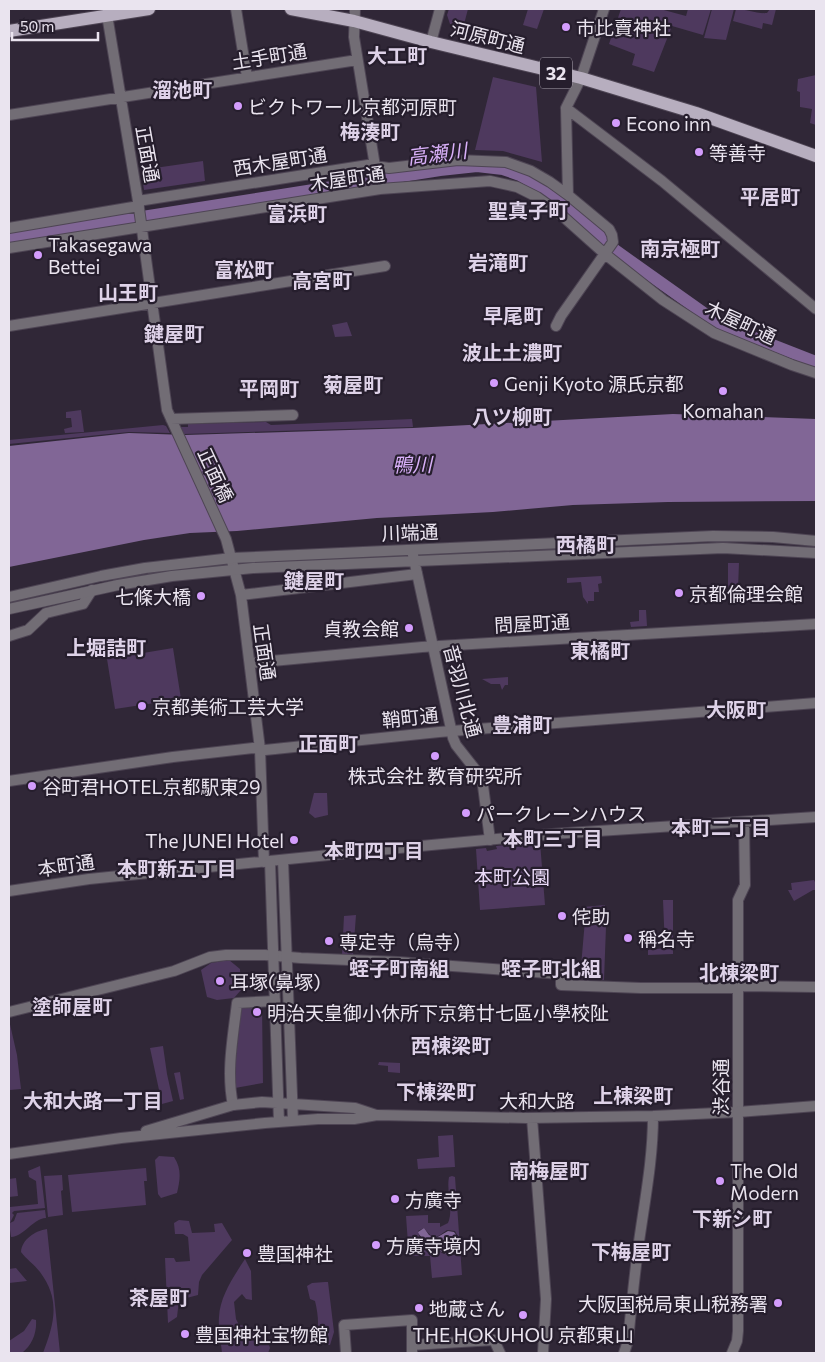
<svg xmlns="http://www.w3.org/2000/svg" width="825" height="1362" font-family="Commissioner,'Noto Sans JP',sans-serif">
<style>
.green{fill:#4e395e;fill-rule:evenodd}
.water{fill:#816696}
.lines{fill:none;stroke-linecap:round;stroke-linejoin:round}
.canal{stroke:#816696;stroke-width:12}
.minor-casing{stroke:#4e4554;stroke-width:12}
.tertiary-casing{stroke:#4e4554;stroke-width:12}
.primary-casing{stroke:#4e4554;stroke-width:14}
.minor{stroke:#726d75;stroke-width:10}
.tertiary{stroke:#726d75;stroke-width:10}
.primary{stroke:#b7aebf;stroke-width:12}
.poi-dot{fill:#d39cfc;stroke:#261e2d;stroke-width:2}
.labels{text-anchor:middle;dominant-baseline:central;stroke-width:4.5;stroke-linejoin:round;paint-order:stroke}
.shield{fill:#261e2d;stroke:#afa9b5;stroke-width:1}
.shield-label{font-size:18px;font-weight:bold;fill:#eae4ef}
.poi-label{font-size:19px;fill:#eae4ef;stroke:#261e2d;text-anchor:start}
.street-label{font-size:19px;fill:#eae4ef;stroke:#261e2d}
.park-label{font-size:19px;fill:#eadaf8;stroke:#261e2d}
.neighbourhood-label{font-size:20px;font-weight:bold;fill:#ded2e8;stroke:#261e2d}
.water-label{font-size:20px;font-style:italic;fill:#d9b0f9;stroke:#261e2d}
</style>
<rect width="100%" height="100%" fill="#302737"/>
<path class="green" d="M449,9H468L463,28L450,24L447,15Z
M528,9H544L537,29L523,25Z
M621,9H660L686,16L688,9H711L703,35L672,26L654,72L632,65L635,54L609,44Z
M712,9H734L726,40L704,38Z
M736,9C746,9 757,14 767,13L770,9H776L772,25L763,23L762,29L733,21Z
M816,75V125L810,123L812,109L800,107V92L797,91L798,79Z
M493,77L536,87L542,162L503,151L475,150Z
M203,161L205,181L144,190L141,170Z
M347,322L352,336L335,337L332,325Z
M81,410L84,432L65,433L64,429L72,427L71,418H66V412Z
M412,419L413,427L184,434L181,427H188V424L266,422L271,425Z
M163,425L166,426L170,433L129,432L9,444V440Z
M728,563H739L738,589L737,587L728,588Z
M601,576L602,583L598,584L599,592H594V601H588V604L583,597L581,582L567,583V578Z
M639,610H646L647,626L631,627L630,622L639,621Z
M173,648L181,699L115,709L107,659Z
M508,677V685H505L502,690L500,684H491L482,679Z
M314,793H327L328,815L315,818L309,813Z
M540,842L545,905L480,910L476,849L486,848L487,851L497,849L496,846Z
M814,880L816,884V890H813L794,901L788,890H792L791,883Z
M663,900H673V954L648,955V950L665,948Z
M605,905L606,927L604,980L580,978L585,920L583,907Z
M356,915L353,955H342L344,916Z
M229,960L240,969L241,990L234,998L217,1000L207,997L201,970L211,963Z
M262,1006L263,1083L235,1088L234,1079L241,1008Z
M9,1020L17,1055L21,1089L10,1090Z
M163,1046L167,1074L173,1101L162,1104L150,1048Z
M379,1062L400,1063V1073L388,1072V1066L378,1065Z
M180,1072L184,1099L180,1100L174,1073Z
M453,1135L455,1167L418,1169L417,1159L439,1157L438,1136Z
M159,1156L174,1157C182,1169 180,1180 177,1193L161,1198L158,1194L155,1160Z
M40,1166L45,1208L14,1211L12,1213L14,1215L10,1223L14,1221L17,1213L45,1210L46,1218C32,1219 25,1236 11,1237L9,1223L10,1207L38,1204L36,1181L29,1177L28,1171Z
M146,1168L147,1181H144L146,1205L72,1212L68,1175Z
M62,1175L63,1190L61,1191L63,1215L48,1217L44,1176Z
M452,1176L455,1177L462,1275L432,1278L430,1256H408V1244L406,1216L428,1215V1223H440V1227L448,1223C454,1209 446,1192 449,1177ZM424,1228C434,1241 436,1238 447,1230L455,1231C459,1237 459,1246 458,1253C445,1261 432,1244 419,1240L420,1239L418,1231Z
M16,1178L18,1196L9,1197V1179Z
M179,1220L189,1221L192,1233L215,1232L214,1224L222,1223L232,1240L202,1275L199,1282L198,1295L179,1300L177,1317L168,1323L165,1258H174L176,1262L190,1261L188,1237L183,1234H175L174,1223Z
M47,1229L60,1353H43C54,1324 61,1300 40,1272C34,1264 26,1259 21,1252C22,1239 35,1231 47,1229Z
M245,1259L251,1271L252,1300L246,1299L242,1294L234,1302L236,1319L239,1325L264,1329L270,1348L268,1353H222C221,1342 218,1329 219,1317C220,1296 234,1276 245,1259Z
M16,1268L27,1281L9,1283V1269Z
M325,1282H328L334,1332L330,1345H325L317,1336C319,1324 318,1313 315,1301L310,1299L307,1286L312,1283Z
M32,1319L36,1320C37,1333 32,1345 22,1353H9V1341L24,1331Z"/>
<path class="water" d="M673,414L816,419V501L668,502L573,505L493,512L377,518L237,531L190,533L144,540L9,567V446L129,433L185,435L413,428Z
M424,1228L429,1235L436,1238L448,1231L454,1232C459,1237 458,1245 457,1252C453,1254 453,1255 448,1254C441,1253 420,1239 418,1232Z"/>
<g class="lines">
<path class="canal" d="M9,238L440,170L477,166L503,169L520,175L563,201L612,248L719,324L816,362"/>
<defs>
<path id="minor" d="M236,9L247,77
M355,9L354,37L375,166L378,173L380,189
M604,9L581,78L566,108L662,181L816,309
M107,15L138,201L167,410L226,539L241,595L260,749L264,862
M566,108L568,195
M9,115L357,60
M138,201L368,165L389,168L458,160L506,162L531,171L550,182L568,195L609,229L612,235L613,242L561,316L556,326
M9,228L139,206
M9,248L380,189L490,181L517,187L537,197L558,212L605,254L663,300L714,333L792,365L816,373
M9,326L385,266
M171,419L293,415
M241,595L417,574
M9,636L28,630L46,613L83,604L92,590
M250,663L422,647L816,624
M9,781L173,757L253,748L265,750L439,732L816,703
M9,891L89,879L399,848L552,834L816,817
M9,1012L174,971L210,957L226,955H265L301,958L398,962L561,974V985L641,988H735L737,986L816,987
M233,1105C226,1072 233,1037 237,1003L275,1001
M527,1118L653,1116L738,1112V900L745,885L744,822
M532,1118L546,1299L543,1353
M412,1345L494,1340L500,1353
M346,1353L344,1325L412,1320V1353
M624,1353L628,1341C631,1310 634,1280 638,1249C644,1204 653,1161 653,1116"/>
<path id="tertiary" d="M431,42L440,9
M413,555L453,738L456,745L482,778L490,840
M9,597L101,576L145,568L232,558L713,536L773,537L816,541
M9,609L118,585L172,576L253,568L723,548L816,553
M283,860L293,1121
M270,861L279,1122
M146,1131L233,1105L262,1102L355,1108L376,1115
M9,1154L121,1138L265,1123L318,1119H354L377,1115L527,1118
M732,1353L737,1341L738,1331V1112L816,1106"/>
<path id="primary" d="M291,9L354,21L431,42L581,78L696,113L816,156
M9,31L149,9"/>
</defs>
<use href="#minor" class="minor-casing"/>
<use href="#tertiary" class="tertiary-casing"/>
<use href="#primary" class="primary-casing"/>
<use href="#minor" class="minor"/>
<use href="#tertiary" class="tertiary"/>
<use href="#primary" class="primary"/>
</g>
<g class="poi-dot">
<circle cx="566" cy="27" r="5"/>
<circle cx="238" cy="106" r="5"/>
<circle cx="616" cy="123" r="5"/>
<circle cx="699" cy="152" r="5"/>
<circle cx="38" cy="255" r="5"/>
<circle cx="494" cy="383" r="5"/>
<circle cx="723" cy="391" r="5"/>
<circle cx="679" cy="593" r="5"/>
<circle cx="201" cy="596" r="5"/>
<circle cx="409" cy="628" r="5"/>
<circle cx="142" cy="706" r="5"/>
<circle cx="435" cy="756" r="5"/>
<circle cx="32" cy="786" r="5"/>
<circle cx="466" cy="813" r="5"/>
<circle cx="294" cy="840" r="5"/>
<circle cx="562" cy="916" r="5"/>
<circle cx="628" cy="938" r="5"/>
<circle cx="329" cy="941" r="5"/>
<circle cx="220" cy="981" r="5"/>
<circle cx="257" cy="1012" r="5"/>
<circle cx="720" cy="1181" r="5"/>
<circle cx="395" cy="1199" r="5"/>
<circle cx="376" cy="1245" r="5"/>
<circle cx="247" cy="1253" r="5"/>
<circle cx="778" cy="1303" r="5"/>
<circle cx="419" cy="1308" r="5"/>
<circle cx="523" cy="1315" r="5"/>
<circle cx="185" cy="1334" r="5"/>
</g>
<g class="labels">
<rect class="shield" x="540" y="57.5" width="32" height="31" rx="4"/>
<g class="shield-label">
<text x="556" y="73">32</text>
</g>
<g class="poi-label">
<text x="576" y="27">市比賣神社</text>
<text x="248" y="106">ビクトワール京都河原町</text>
<text x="626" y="123">Econo inn</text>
<text x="709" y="152">等善寺</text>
<text x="48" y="244">Takasegawa<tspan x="48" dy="22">Bettei</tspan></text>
<text x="504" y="383">Genji Kyoto 源氏京都</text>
<text x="723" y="410" text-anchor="middle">Komahan</text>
<text x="689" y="593">京都倫理会館</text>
<text x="191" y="596" text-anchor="end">七條大橋</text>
<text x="399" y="628" text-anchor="end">貞教会館</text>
<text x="152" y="706">京都美術工芸大学</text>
<text x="435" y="775" text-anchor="middle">株式会社 教育研究所</text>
<text x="42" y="786">谷町君HOTEL京都駅東29</text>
<text x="476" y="813">パークレーンハウス</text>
<text x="284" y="840" text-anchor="end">The JUNEI Hotel</text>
<text x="572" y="916">侘助</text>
<text x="638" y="938">稱名寺</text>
<text x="339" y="941">専定寺（烏寺）</text>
<text x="230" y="981">耳塚(鼻塚)</text>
<text x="267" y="1012">明治天皇御小休所下京第廿七區小學校阯</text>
<text x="730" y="1170">The Old<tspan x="730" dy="22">Modern</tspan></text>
<text x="405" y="1199">方廣寺</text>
<text x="386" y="1245">方廣寺境内</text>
<text x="257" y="1253">豊国神社</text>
<text x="768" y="1303" text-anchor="end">大阪国税局東山税務署</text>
<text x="429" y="1308">地蔵さん</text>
<text x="195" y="1334">豊国神社宝物館</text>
<text x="523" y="1334" text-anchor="middle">THE HOKUHOU 京都東山</text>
</g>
<g class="street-label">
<text transform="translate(488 37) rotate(14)">河原町通</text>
<text transform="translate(269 56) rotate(-9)">土手町通</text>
<text transform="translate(148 154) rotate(80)">正面通</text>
<text transform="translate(280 161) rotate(-9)">西木屋町通</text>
<text transform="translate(347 178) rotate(-8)">木屋町通</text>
<text transform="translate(741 322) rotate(25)">木屋町通</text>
<text transform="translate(216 475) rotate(65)">正面橋</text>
<text transform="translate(410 532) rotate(-2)">川端通</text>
<text transform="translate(532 623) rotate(-3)">問屋町通</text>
<text transform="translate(265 652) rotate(82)">正面通</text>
<text transform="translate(463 691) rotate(75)">音羽川北通</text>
<text transform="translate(410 717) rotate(-6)">鞘町通</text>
<text transform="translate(66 865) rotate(-8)">本町通</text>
<text transform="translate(720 1087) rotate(-90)">渋谷通</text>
<text x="537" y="1100">大和大路</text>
</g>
<g class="park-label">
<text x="512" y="876">本町公園</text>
</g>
<g class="neighbourhood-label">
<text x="397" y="55">大工町</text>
<text x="182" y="89">溜池町</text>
<text x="370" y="131">梅湊町</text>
<text x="770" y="196">平居町</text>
<text x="528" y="210">聖真子町</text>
<text x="297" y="213">富浜町</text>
<text x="680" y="248">南京極町</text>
<text x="498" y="262">岩滝町</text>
<text x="244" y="269">富松町</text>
<text x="322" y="280">高宮町</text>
<text x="128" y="292">山王町</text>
<text x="513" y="315">早尾町</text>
<text x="174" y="333">鍵屋町</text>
<text x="512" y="352">波止土濃町</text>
<text x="353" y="384">菊屋町</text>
<text x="269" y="388">平岡町</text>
<text x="512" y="416">八ツ柳町</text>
<text x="586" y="544">西橘町</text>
<text x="314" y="580">鍵屋町</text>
<text x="106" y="647">上堀詰町</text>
<text x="600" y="650">東橘町</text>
<text x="736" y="709">大阪町</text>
<text x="522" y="724">豊浦町</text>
<text x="328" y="743">正面町</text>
<text x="721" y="827">本町二丁目</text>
<text x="553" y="838">本町三丁目</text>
<text x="374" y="850">本町四丁目</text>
<text x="177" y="868">本町新五丁目</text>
<text x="399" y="968">蛭子町南組</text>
<text x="551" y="968">蛭子町北組</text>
<text x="739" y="972">北棟梁町</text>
<text x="72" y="1006">塗師屋町</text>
<text x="451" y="1045">西棟梁町</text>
<text x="436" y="1091">下棟梁町</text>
<text x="633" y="1095">上棟梁町</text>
<text x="93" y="1100">大和大路一丁目</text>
<text x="549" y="1170">南梅屋町</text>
<text x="732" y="1218">下新シ町</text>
<text x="631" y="1251">下梅屋町</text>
<text x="159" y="1297">茶屋町</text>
</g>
<g class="water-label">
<text transform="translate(437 153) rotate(-7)">高瀬川</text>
<text transform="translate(412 464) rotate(-1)">鴨川</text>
</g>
</g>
<rect width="825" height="1362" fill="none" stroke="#eae4ef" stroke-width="20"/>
<path d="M12 32v8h86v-8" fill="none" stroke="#eae4ef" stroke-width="2.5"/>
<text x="20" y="32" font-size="15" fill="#eae4ef" stroke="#261e2d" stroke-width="4" paint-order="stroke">50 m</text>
</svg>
